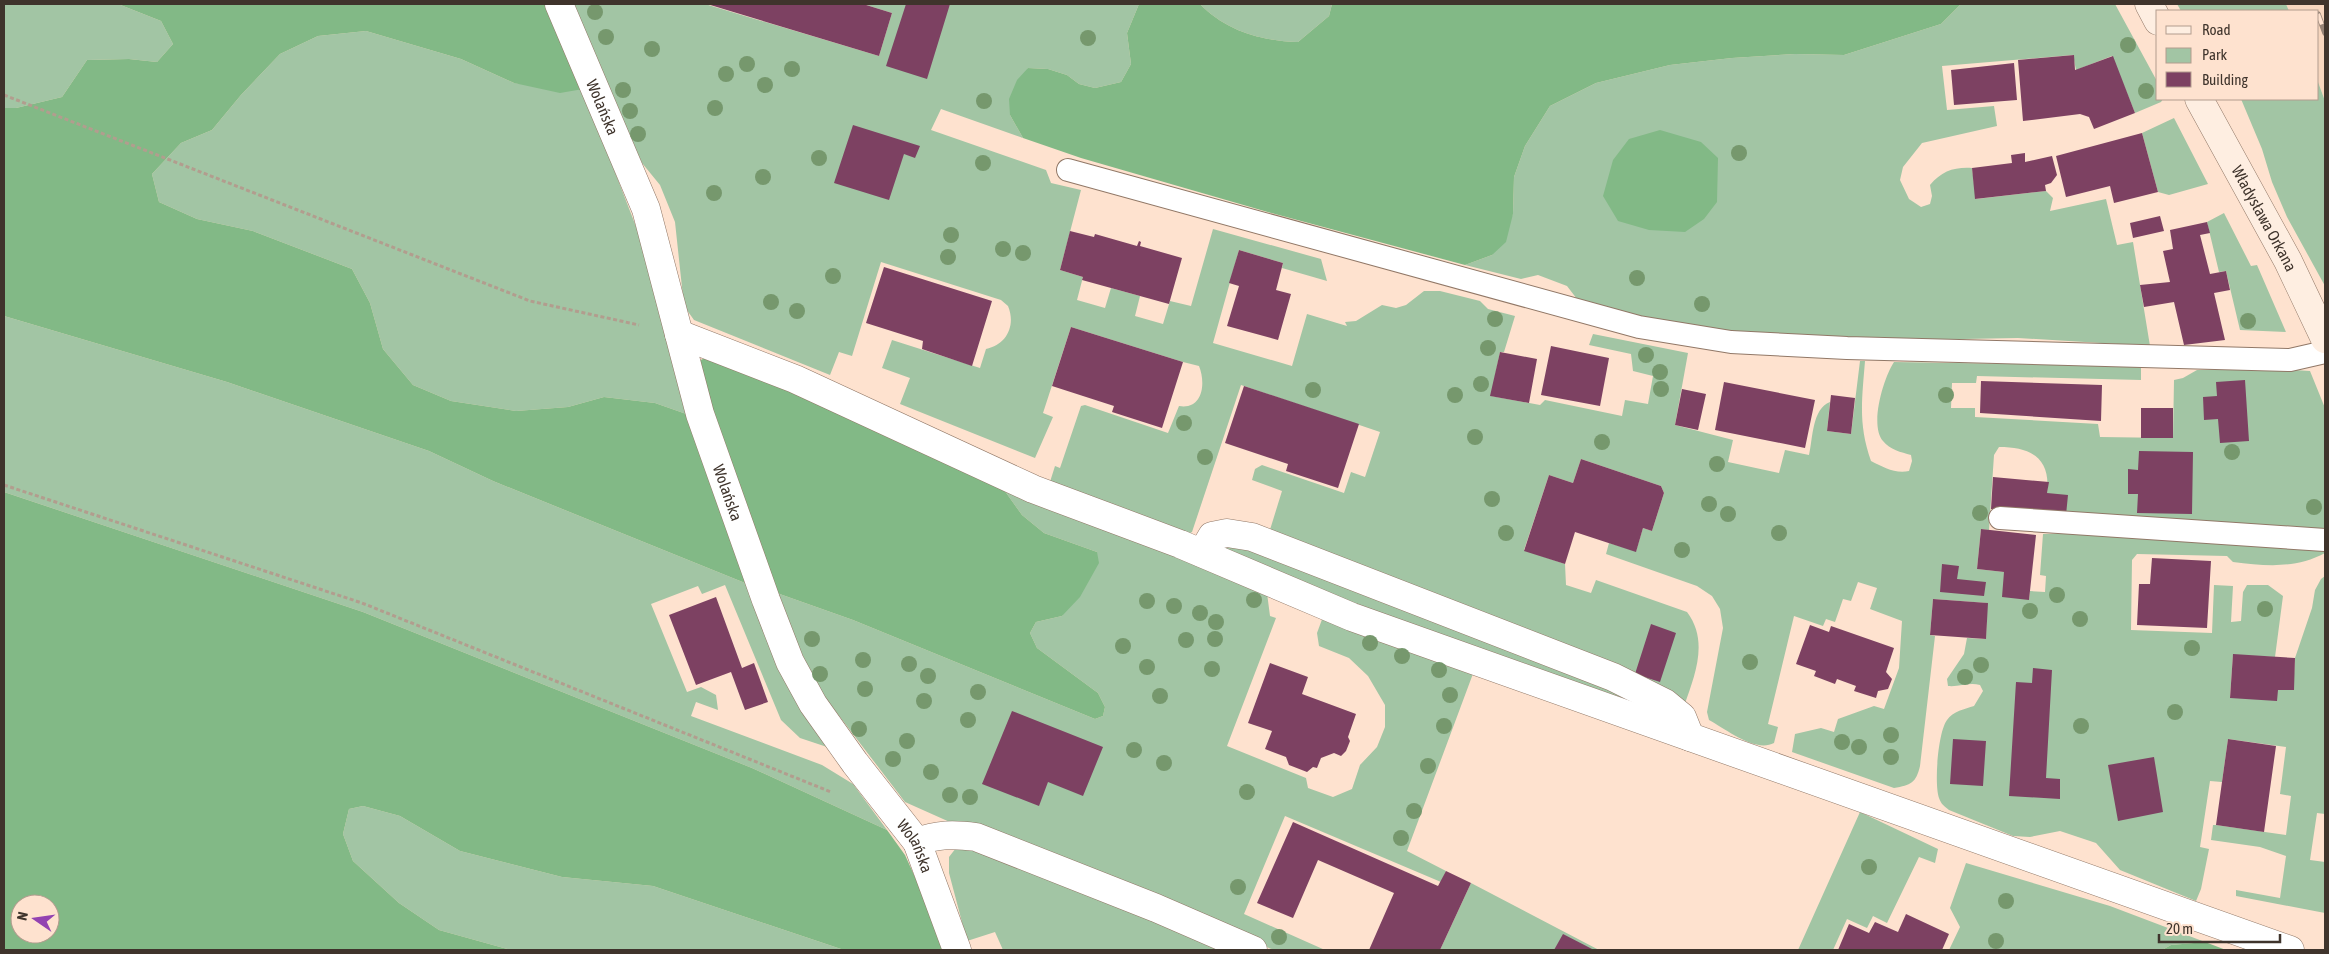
<svg xmlns="http://www.w3.org/2000/svg" width="2329" height="954" font-family="'Asap Condensed',sans-serif">
<style>
.built{fill:#f7d6be}
.green{fill:#a2c5a4}
.forest{fill:#82b986;fill-rule:evenodd}
.building{fill:#7d4162}
.lines{fill:none;stroke-linecap:round;stroke-linejoin:round}
.lane-casing{stroke:#917867;stroke-width:24}
.street-casing{stroke:#917867;stroke-width:29}
.secondary-casing{stroke:#917867;stroke-width:29}
.path{stroke:#b29d8e;stroke-width:3;stroke-dasharray:4 2.5;stroke-linecap:butt}
.lane{stroke:#fff;stroke-width:22}
.street{stroke:#fff;stroke-width:28}
.secondary{stroke:#feeee1;stroke-width:28}
.rail-casing{stroke:#958275;stroke-width:5.5}
.rail{stroke:#fee2cf;stroke-width:4;stroke-dasharray:11;stroke-linecap:butt}
.tree{fill:#76986d}
.labels{text-anchor:middle;dominant-baseline:central;stroke-width:5;stroke-linejoin:round;paint-order:stroke}
.street-label{font-size:16px;fill:#3f342c;stroke:#fee2cf}
</style>
<rect width="100%" height="100%" fill="#fee2cf"/>
<path class="built" d="M2286,4H2325V100L2318,82V11H2289Z"/>
<path class="green" d="M4,4H118L161,21L173,44L157,62L129,59L87,60L62,97L16,108H4Z
M570,4H705L879,56L892,13L863,4H1139L1127,33L1131,64L1121,82L1095,88L1079,84L1067,75L1048,69L1028,68L1010,115L1023,138L941,109L931,130L1046,170L1051,183L1081,190L1060,270L1083,277L1077,300L1105,308L1111,288L1140,296L1135,316L1163,324L1170,301L1191,306L1213,229L1321,259L1327,281L1282,268L1283,263L1239,250L1213,343L1292,366L1307,314L1347,326L1345,322L1356,321L1382,305L1396,308L1406,305L1424,291H1440L1480,301L1488,309L1515,316L1504,352H1500L1491,396L1540,405L1545,400L1622,416L1625,400L1648,404L1653,376L1633,371L1631,354L1589,345L1593,334L1688,353L1675,425L1733,440L1728,462L1779,473L1785,450L1809,455C1813,438 1812,409 1830,402L1827,431L1851,434L1860,361H1865C1862,400 1858,424 1871,461C1883,467 1895,474 1909,471L1912,461L1911,455C1901,452 1890,450 1883,441C1869,425 1884,377 1894,362L2141,366V380L1977,376L1976,383H1952L1951,408H1975V417L2098,424L2100,437L2173,438L2174,380L2183,378L2197,370L2265,368L2310,371L2325,408V533L2066,515L2047,493C2051,458 2031,447 1999,447L1994,455L1989,530L1981,529L1977,569L2004,572L2029,600L2030,591L2045,592L2046,576L2040,575L2043,534L2078,533L2325,549V553C2295,569 2266,566 2233,562L2227,556L2137,554L2132,560L2131,630L2212,633L2214,585L2233,586L2231,622L2241,621L2243,592L2247,585H2268L2283,596L2275,657L2233,655L2230,697L2278,690H2293L2295,658L2312,608L2315,590L2321,579L2325,576V814L2317,813L2310,860L2325,862V913L2236,896V890L2280,898L2286,856L2260,847L2211,840L2213,825H2216L2286,835L2291,796L2280,794L2286,747L2228,739L2222,782L2210,781L2200,847L2209,849L2201,889L2196,901L2120,870L2096,843L2060,831L2030,837L2013,836L1949,810C1944,806 1941,804 1939,798C1934,784 1938,732 1947,720C1953,711 1965,709 1974,706L1983,691L1980,685C1969,682 1960,687 1948,686L1947,679L1964,654L1967,638L1986,639L1987,603L1933,599L1930,635L1935,636L1920,766C1916,783 1911,785 1894,788L1792,752L1795,734L1821,728L1834,732L1838,719L1874,706L1884,709L1899,668L1902,621L1870,609L1877,588L1858,582L1851,601L1843,599L1835,622L1826,619L1823,626L1794,616L1768,724L1778,727L1774,743C1755,753 1726,729 1709,720L1707,712L1723,628L1720,609L1712,596L1697,586L1606,554L1609,543L1636,551L1643,528L1652,531L1664,493L1661,486L1581,459L1573,483L1549,475L1524,550L1565,564L1566,585L1591,593L1596,580L1687,612C1709,641 1695,675 1684,706L1269,533L1282,491L1252,480L1255,469L1262,465L1344,493L1351,472L1365,477L1380,432L1241,385L1192,532L1188,534L1049,485L1055,466L1060,468L1081,406L1085,405L1168,433L1179,406C1203,410 1206,383 1199,366L1183,362L1071,327L1043,413L1053,417L1035,458L900,404L910,378L882,368L892,340L980,368L986,349C1007,345 1016,325 1008,306L1001,300L881,262L852,356L839,352L830,375L694,320L684,306L675,222L660,185L642,163Z
M1200,4H1332L1329,16L1298,42C1262,41 1226,31 1200,4Z
M1961,4H2115L2158,83V99H2163L2161,102L2135,113L2112,56L2076,70L2073,55L1942,66L1947,110L1994,106L1997,126L1922,143L1903,167L1900,180L1909,199L1921,207L1930,204L1932,196L1930,185C1942,171 1954,167 1972,168L1976,199L2046,191L2053,198L2050,211L2106,199L2117,245L2133,242L2150,346L2018,338L1909,340L1762,334L1640,323L1577,299L1567,286L1538,275L1521,279L1465,265L1492,255L1513,214L1514,177L1525,146L1550,106L1596,83L1670,65L1732,58L1795,54L1844,55L1941,24Z
M2177,4H2286L2289,11H2181Z
M366,31L461,59L514,83L583,89L645,250L692,416L655,403L604,397L568,407L516,411L451,401L413,385L383,349L370,303L352,269L253,231L197,219L159,202L152,174L181,143L212,130L241,95L280,54L318,36Z
M2318,82L2325,101V286L2287,217L2272,182L2262,149L2241,99H2318Z
M2174,118L2208,184L2169,195L2158,192L2142,133Z
M2224,213L2251,266L2257,265L2286,332L2240,330L2226,271L2219,272L2207,222Z
M4,316L227,382L429,451L493,481L750,585L830,748L800,738L781,720L725,585L702,594L698,586L651,604L687,692L701,687L716,695L718,710L696,702L691,716L822,765L853,784L887,830L752,768L363,612L4,492Z
M1002,487L1267,593L1270,616L1276,618L1227,746L1306,778L1308,788L1333,797L1352,789L1360,765L1377,747L1385,727V705L1368,676L1349,658L1319,646L1317,633L1324,614L1474,671L1407,851L1446,871L1441,882L1285,816L1244,914L1325,950H1274L1119,886L952,823L905,802L817,687L774,592L853,620L1095,719L1103,716L1105,707L1098,693L1037,648L1030,633L1036,622L1062,616L1097,552L1044,533L1022,515Z
M1231,544L1246,548L1626,691L1667,716L1340,598L1219,550Z
M363,806L400,816L460,851L562,877L653,886L844,950H511L439,930L399,903L353,861L343,834L349,809Z
M1860,812L1938,849L1935,863L1919,857L1887,923L1873,916L1867,928L1847,919L1833,950H1798Z
M969,847L1232,950H1003L995,932L967,941L949,873V857L956,848Z
M1966,863L2110,906L2205,942L2171,945L2162,950H1949L1960,927L1950,908Z
M1471,883L1599,950H1440Z"/>
<path class="forest" d="M118,4H546L583,89L560,93L514,83L461,59L366,31L318,36L280,54L241,95L212,130L181,143L152,174L159,202L197,219L253,231L352,269L370,303L383,349L413,385L451,401L516,411L568,407L604,397L655,403L692,416L750,585L493,481L429,451L227,382L4,316V108H16L62,97L87,60L129,59L157,62L173,44L161,21Z
M1139,4H1200C1226,31 1262,41 1298,42L1329,16L1332,4H1961L1941,24L1844,55L1795,54L1732,58L1670,65L1596,83L1550,106L1525,146L1514,177L1513,214L1506,242L1492,255L1465,265L1275,214L1081,158L1023,138L1010,115L1009,99L1017,80L1028,68L1048,69L1067,75L1079,84L1095,88L1121,82L1131,64L1127,33Z
M1660,130L1701,142L1718,158L1717,202L1704,219L1685,232L1649,230L1618,221L1603,196L1613,160L1629,139Z
M708,357L723,362L1002,487L1022,515L1044,533L1097,552L1099,563L1080,597L1062,616L1036,622L1030,633L1037,648L1098,693L1105,707L1103,716L1095,719L853,620L774,592L727,466L698,361Z
M4,492L363,612L752,768L887,830L905,855L924,897L943,950H844L653,886L562,877L460,851L400,816L363,806L349,809L343,834L353,861L399,903L439,930L511,950H4ZM20,904H50V934H20Z
M2205,942L2226,950H2162L2171,945Z"/>
<path class="building" d="M707,4H863L892,13L879,56Z
M906,4H950L927,79L886,66Z
M2074,55L2075,70L2113,56L2135,113L2094,129L2089,117L2080,114L2023,121L2018,60Z
M2014,63L2017,100L1954,105L1951,70Z
M853,125L920,146L915,158L904,154L889,200L834,183Z
M2142,133L2158,192L2114,203L2110,186L2066,197L2056,156Z
M2025,153V162L2052,156L2057,175L2051,183L2045,185L2046,191L1975,199L1972,168L2012,163L2011,155Z
M2160,216L2164,231L2133,238L2130,223Z
M2207,222L2210,233L2200,235L2210,274L2226,271L2230,290L2214,293L2225,340L2184,345L2174,302L2144,307L2140,285L2170,282L2163,251L2173,249L2170,230Z
M1070,231L1094,237L1095,234L1137,246L1139,241L1141,242L1140,246L1182,258L1169,304L1082,280L1083,277L1060,270Z
M1239,250L1283,263L1276,290L1291,294L1278,340L1227,326L1239,286L1229,283Z
M884,267L992,301L972,366L922,349L923,341L866,323Z
M1071,327L1183,362L1162,428L1112,412L1114,406L1052,386Z
M1551,346L1609,358L1600,406L1541,395Z
M1500,352L1537,359L1529,403L1490,396Z
M2245,380L2249,441L2220,443L2218,419L2204,420L2203,397L2217,396L2216,382Z
M1981,381L2102,385L2101,421L1980,413Z
M1724,382L1815,400L1805,448L1715,430Z
M1244,386L1359,424L1338,488L1286,471L1288,464L1225,443Z
M1682,389L1706,394L1698,430L1675,425Z
M1831,395L1855,398L1851,434L1827,431Z
M2141,408H2173V438H2141Z
M2139,451L2193,452L2192,514L2137,513L2138,494H2128V469L2138,470Z
M1581,459L1661,486L1664,493L1652,531L1643,528L1636,552L1575,532L1565,564L1524,551L1549,475L1573,483Z
M1993,477L2049,482L2047,493L2068,495L2066,515L1991,509Z
M1981,529L2036,535L2029,600L2002,597L2004,572L1977,569Z
M2152,558L2211,561L2207,628L2137,625L2139,584H2150Z
M1942,564L1959,566L1957,579L1986,582L1984,596L1940,592Z
M716,597L742,668L754,663L768,702L745,710L731,672L696,685L669,615Z
M1933,599L1988,603L1986,639L1930,635Z
M1651,624L1676,633L1660,682L1635,674Z
M1810,625L1829,632L1831,626L1894,648L1886,672L1892,679L1888,689L1878,691L1876,698L1854,691L1856,686L1837,679L1835,684L1814,676L1816,671L1796,664Z
M2233,654L2295,658L2294,690H2278L2277,701L2230,698Z
M1270,663L1308,677L1302,694L1356,714L1348,737L1350,741L1346,751L1341,756L1334,753L1321,758L1317,768L1313,767L1307,772L1289,765L1286,757L1265,749L1272,731L1248,723Z
M2033,668L2052,670L2046,778L2060,779V799L2009,796L2016,682L2032,683Z
M1012,711L1103,747L1083,796L1048,782L1039,806L982,784Z
M1953,739L1986,741L1983,786L1950,784Z
M2228,739L2276,746L2264,832L2216,825Z
M2154,757L2163,812L2118,821L2108,765Z
M1293,822L1438,886L1446,871L1471,883L1440,950H1369L1394,893L1318,860L1293,918L1257,903Z
M1906,914L1949,934L1942,950H1838L1849,924L1869,933L1875,922L1898,932Z
M1563,934L1594,950H1554Z"/>
<g class="lines">
<defs>
<path id="lane" d="M1068,170L1639,327L1731,342L1847,348L2290,360L2325,352
M2000,518L2325,540"/>
<g id="street">
<path id="s1" d="M559,4L646,209L700,414L766,600L790,662L813,704L855,763L917,842L957,950"/>
<path d="M679,334L795,379L1033,489L1180,544L1352,617L2290,950"/>
<path d="M1202,553L1212,536L1227,533L1252,537L1613,677L1665,703L1682,717L1690,737"/>
<path d="M917,842C937,834 954,834 976,837L1156,908L1253,950"/>
</g>
<g id="secondary">
<path d="M2149,4L2158,21"/>
<path id="s2" d="M2199,99L2288,261L2325,339"/>
</g>
</defs>
<use href="#lane" class="lane-casing"/>
<use href="#street" class="street-casing"/>
<use href="#secondary" class="secondary-casing"/>
<path class="path" d="M4,95L530,301L639,325
M4,485L362,603L831,792"/>
<use href="#lane" class="lane"/>
<use href="#street" class="street"/>
<use href="#secondary" class="secondary"/>
<defs>
<path id="rail" d="M2318,14L2325,33"/>
</defs>
<use href="#rail" class="rail-casing"/>
<use href="#rail" class="rail"/>
</g>
<g class="tree">
<circle cx="595" cy="12" r="8"/>
<circle cx="606" cy="37" r="8"/>
<circle cx="1088" cy="38" r="8"/>
<circle cx="2128" cy="45" r="8"/>
<circle cx="652" cy="49" r="8"/>
<circle cx="747" cy="64" r="8"/>
<circle cx="792" cy="69" r="8"/>
<circle cx="726" cy="74" r="8"/>
<circle cx="765" cy="85" r="8"/>
<circle cx="623" cy="90" r="8"/>
<circle cx="2146" cy="91" r="8"/>
<circle cx="984" cy="101" r="8"/>
<circle cx="715" cy="108" r="8"/>
<circle cx="630" cy="111" r="8"/>
<circle cx="638" cy="134" r="8"/>
<circle cx="1739" cy="153" r="8"/>
<circle cx="819" cy="158" r="8"/>
<circle cx="983" cy="163" r="8"/>
<circle cx="763" cy="177" r="8"/>
<circle cx="714" cy="193" r="8"/>
<circle cx="951" cy="235" r="8"/>
<circle cx="1003" cy="249" r="8"/>
<circle cx="1023" cy="253" r="8"/>
<circle cx="948" cy="257" r="8"/>
<circle cx="833" cy="276" r="8"/>
<circle cx="1637" cy="278" r="8"/>
<circle cx="771" cy="302" r="8"/>
<circle cx="1702" cy="304" r="8"/>
<circle cx="797" cy="311" r="8"/>
<circle cx="1495" cy="319" r="8"/>
<circle cx="2248" cy="321" r="8"/>
<circle cx="1488" cy="348" r="8"/>
<circle cx="1646" cy="355" r="8"/>
<circle cx="1660" cy="372" r="8"/>
<circle cx="1481" cy="384" r="8"/>
<circle cx="1661" cy="389" r="8"/>
<circle cx="1313" cy="390" r="8"/>
<circle cx="1455" cy="395" r="8"/>
<circle cx="1946" cy="395" r="8"/>
<circle cx="1184" cy="423" r="8"/>
<circle cx="1475" cy="437" r="8"/>
<circle cx="1602" cy="442" r="8"/>
<circle cx="2232" cy="452" r="8"/>
<circle cx="1205" cy="457" r="8"/>
<circle cx="1717" cy="464" r="8"/>
<circle cx="1492" cy="499" r="8"/>
<circle cx="1709" cy="504" r="8"/>
<circle cx="2314" cy="507" r="8"/>
<circle cx="1980" cy="513" r="8"/>
<circle cx="1728" cy="514" r="8"/>
<circle cx="1506" cy="533" r="8"/>
<circle cx="1779" cy="533" r="8"/>
<circle cx="1682" cy="550" r="8"/>
<circle cx="2057" cy="595" r="8"/>
<circle cx="1254" cy="600" r="8"/>
<circle cx="1147" cy="601" r="8"/>
<circle cx="1174" cy="606" r="8"/>
<circle cx="2265" cy="609" r="8"/>
<circle cx="2030" cy="611" r="8"/>
<circle cx="1200" cy="613" r="8"/>
<circle cx="2080" cy="619" r="8"/>
<circle cx="1216" cy="622" r="8"/>
<circle cx="812" cy="639" r="8"/>
<circle cx="1215" cy="639" r="8"/>
<circle cx="1186" cy="640" r="8"/>
<circle cx="1370" cy="643" r="8"/>
<circle cx="1123" cy="646" r="8"/>
<circle cx="2192" cy="648" r="8"/>
<circle cx="1402" cy="656" r="8"/>
<circle cx="863" cy="660" r="8"/>
<circle cx="1750" cy="662" r="8"/>
<circle cx="909" cy="664" r="8"/>
<circle cx="1981" cy="665" r="8"/>
<circle cx="1147" cy="667" r="8"/>
<circle cx="1212" cy="669" r="8"/>
<circle cx="1439" cy="670" r="8"/>
<circle cx="820" cy="674" r="8"/>
<circle cx="928" cy="676" r="8"/>
<circle cx="1965" cy="677" r="8"/>
<circle cx="865" cy="689" r="8"/>
<circle cx="978" cy="692" r="8"/>
<circle cx="1450" cy="695" r="8"/>
<circle cx="1160" cy="696" r="8"/>
<circle cx="924" cy="701" r="8"/>
<circle cx="2175" cy="712" r="8"/>
<circle cx="968" cy="720" r="8"/>
<circle cx="1444" cy="726" r="8"/>
<circle cx="2081" cy="726" r="8"/>
<circle cx="859" cy="729" r="8"/>
<circle cx="1891" cy="735" r="8"/>
<circle cx="907" cy="741" r="8"/>
<circle cx="1842" cy="742" r="8"/>
<circle cx="1859" cy="747" r="8"/>
<circle cx="1134" cy="750" r="8"/>
<circle cx="1891" cy="757" r="8"/>
<circle cx="893" cy="759" r="8"/>
<circle cx="1164" cy="763" r="8"/>
<circle cx="1428" cy="766" r="8"/>
<circle cx="931" cy="772" r="8"/>
<circle cx="1247" cy="792" r="8"/>
<circle cx="950" cy="795" r="8"/>
<circle cx="970" cy="797" r="8"/>
<circle cx="1414" cy="811" r="8"/>
<circle cx="1401" cy="838" r="8"/>
<circle cx="1869" cy="867" r="8"/>
<circle cx="1238" cy="887" r="8"/>
<circle cx="2006" cy="901" r="8"/>
<circle cx="1279" cy="937" r="8"/>
<circle cx="1996" cy="941" r="8"/>
</g>
<g class="labels">
<g class="street-label">
<text stroke="none"><textPath href="#s1" startOffset="112">Wolańska</textPath></text>
<text stroke="none"><textPath href="#s2" startOffset="136">Władysława Orkana</textPath></text>
<text stroke="none"><textPath href="#s1" startOffset="518">Wolańska</textPath></text>
<text stroke="none"><textPath href="#s1" startOffset="922">Wolańska</textPath></text>
</g>
</g>
<rect width="2329" height="954" fill="none" stroke="#3f342c" stroke-width="10"/>
<rect x="2156" y="10" width="162" height="90" fill="#fee2cf" stroke="#b29c8e"/>
<rect x="2166" y="26" width="25" height="8" fill="#feeee1" stroke="#b29c8e"/>
<text x="2202" y="35" font-size="15" fill="#3f342c">Road</text>
<rect x="2166" y="48" width="25" height="15" fill="#a2c5a4" stroke="#b29c8e"/>
<text x="2202" y="60" font-size="15" fill="#3f342c">Park</text>
<rect x="2166" y="72" width="25" height="15" fill="#7d4162" stroke="#b29c8e"/>
<text x="2202" y="85" font-size="15" fill="#3f342c">Building</text>
<g transform="translate(35 919) rotate(283)"><circle r="24" fill="#fee2cf" stroke="#b29c8e"/>
<path d="M0-4L9 19L0 12L-9 19Z" fill="#9342b1"/>
<text y="-8" font-size="14" font-weight="bold" text-anchor="middle" fill="#3f342c">N</text>
</g>
<path d="M2159 934v8h121v-8" fill="none" stroke="#3f342c" stroke-width="2.5"/>
<text x="2166" y="934" font-size="15" fill="#3f342c" stroke="#fee2cf" stroke-width="4" paint-order="stroke">20 m</text>
</svg>
